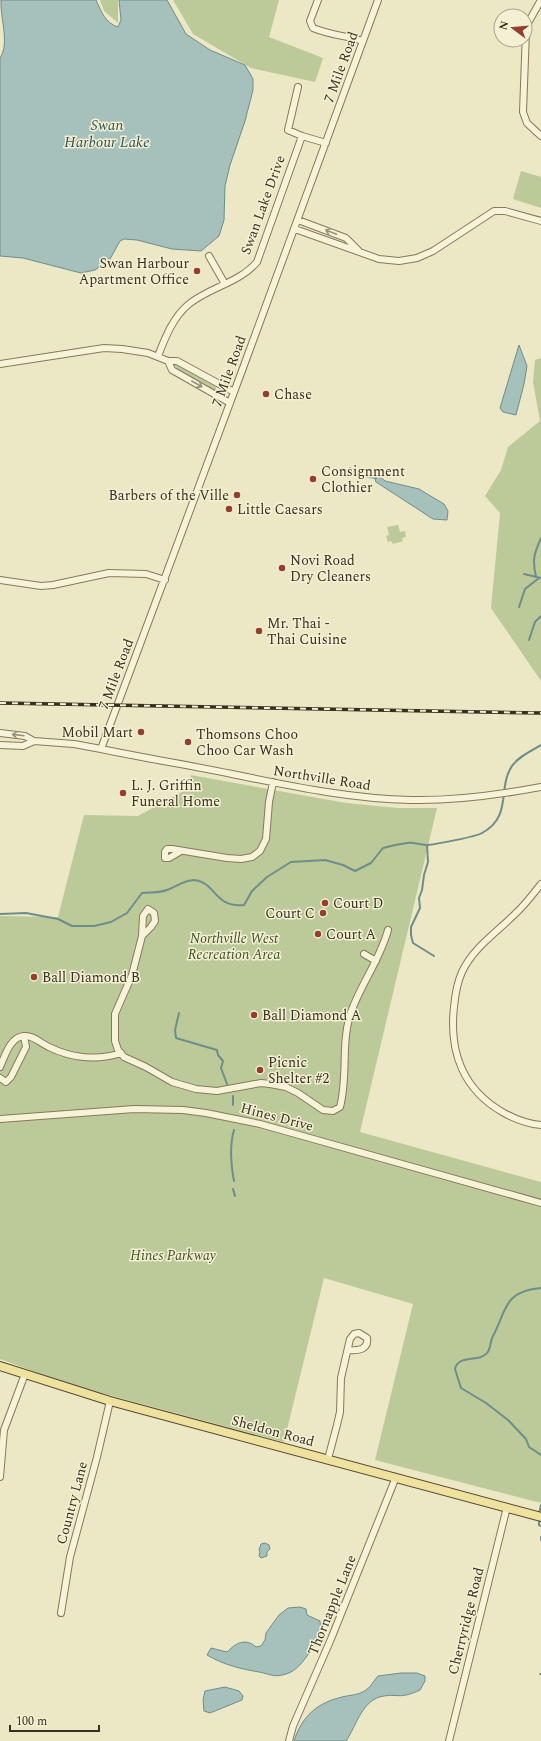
<svg xmlns="http://www.w3.org/2000/svg" width="541" height="1741" font-family="Spectral,serif">
<style>
.green{fill:#bcca99}
.water{fill:#a6c0bc;stroke:#6d8e8b}
.lines{fill:none;stroke-linecap:round;stroke-linejoin:round}
.stream{stroke:#6d8e8b;stroke-width:2}
.minor-casing{stroke:#86795c;stroke-width:8}
.major-casing{stroke:#544730;stroke-width:10}
.minor{stroke:#f7f3d8;stroke-width:6}
.major{stroke:#eee29e;stroke-width:8}
.rail-casing{stroke:#372f1f;stroke-width:3.5}
.rail{stroke:#f4f0d4;stroke-width:2;stroke-dasharray:6;stroke-linecap:butt}
.oneway{stroke:#97917c}
.poi-dot{fill:#933e2e;stroke:#f4f0d4;stroke-width:1.5}
.labels{text-anchor:middle;dominant-baseline:central;stroke-width:3;stroke-linejoin:round;paint-order:stroke}
.street-label{font-size:14px;fill:#372f1f;stroke:#f4f0d4}
.poi-label{font-size:14px;fill:#372f1f;stroke:#f4f0d4;text-anchor:start}
.park-label{font-size:14px;font-style:italic;fill:#405226;stroke:#f4f0d4}
.water-label{font-size:15px;font-style:italic;fill:#2f5256;stroke:#f4f0d4}
</style>
<rect width="100%" height="100%" fill="#ece7c5"/>
<path class="green" d="M100,0H118V23L104,11Z
M173,0H279L269,37L323,58L315,82L251,68L193,34Z
M521,171L541,177V208L513,199Z
M541,358V681L491,608L500,513L485,496L501,470L508,447L540,421L533,382L535,360Z
M176,364L216,387V390L213,391L174,368V365Z
M398,525L400,532L405,531L406,537L402,538L403,541L393,544L391,541L388,542L386,536L389,535L387,527Z
M191,775L346,803L398,808H437L360,1132L541,1182V1503L375,1460L413,1304L324,1278L284,1442L71,1385L0,1359V916L58,917L84,815L138,816L189,788Z"/>
<path class="water" d="M1,0H96C101,11 105,23 118,27L121,20L119,0H167L186,34L210,50L245,65L253,79V90L245,121L230,165L225,186L224,220L219,236L201,251L172,249L137,240L124,239L120,241L110,259L95,270L81,273L23,258L0,256V58C10,43 0,18 1,0Z
M519,345L527,366L524,384L516,415L503,412L500,408Z
M378,475L385,481L419,489L444,504L448,511L447,520L433,519L376,482L374,476Z
M265,1543L269,1545L270,1549L267,1552V1556L261,1558L259,1556L260,1552L259,1550L261,1544Z
M300,1607L306,1609L307,1615L320,1621C322,1633 318,1642 310,1652C304,1660 297,1671 286,1674C274,1678 270,1674 259,1672C241,1669 224,1665 207,1655L211,1648L227,1652C235,1644 245,1637 256,1647L261,1646L265,1640L266,1633L279,1615L288,1608Z
M401,1673H417L425,1676V1681L420,1690C416,1692 411,1694 406,1695C399,1697 391,1694 384,1696C362,1699 357,1725 346,1741H294C302,1716 317,1703 342,1697C350,1695 359,1695 366,1690C371,1687 374,1680 378,1676Z
M225,1687L239,1691L243,1696L242,1700L210,1713L204,1711L203,1700L205,1691Z"/>
<g class="lines">
<path class="stream" d="M350,468L358,474
M362,476L376,478
M524,574L541,578
M536,577C532,560 534,554 541,538
M519,607L525,589L539,578
M529,640L535,622L541,616
M427,845L428,862L424,875L422,890L419,898L420,908L411,927V935L413,943L434,956
M0,914L26,913L58,919L72,926H94L111,922L127,913L142,893C150,892 160,893 167,890C175,887 185,880 194,880C216,882 214,908 244,905L252,891L267,877L291,862L325,860L343,865L355,871L371,863L383,848C390,846 399,844 407,843C414,842 421,845 428,845C436,844 475,837 482,833C513,816 497,788 512,766C519,756 531,751 541,745
M179,1013L175,1030L176,1038L217,1050L218,1055L223,1061L221,1068L227,1084
M233,1105V1096
M234,1181C231,1165 229,1147 234,1130
M233,1189L235,1196
M541,1288C504,1291 507,1309 493,1336C490,1341 491,1349 487,1353C479,1363 458,1354 455,1369L461,1388L486,1403L508,1420L526,1439L529,1447L541,1455
M539,1514L541,1505
M539,1518V1525L541,1526
M541,1537V1540
M540,1674H541"/>
<defs>
<path id="minor" d="M318,0L310,21L313,28C330,35 347,36 363,41
M541,0L528,23L526,31L523,112L527,123L541,136
M298,87L288,130L302,136
M298,220L346,238L359,251
M295,229L379,259L399,261L417,258L433,251L494,211H505L541,221
M209,256L225,284
M158,356C165,338 173,317 189,304C210,287 239,283 257,262L302,136L326,143
M168,361L172,370L230,403
M0,364L104,348L122,349L148,353L168,361H177L234,392
M0,580L41,586L53,585L109,573L146,574L165,580
M0,733L25,736L34,741L74,744L101,749C144,758 188,765 232,774C291,786 351,799 411,800C455,801 498,795 541,787
M0,745L23,746L34,741
M101,749L243,368L378,0
M181,851L169,858H165V852L167,849H172L227,858L241,859L252,857L260,851L266,839L269,802L273,782
M541,884C533,894 525,905 515,914C497,932 473,948 462,972C457,983 455,996 454,1007C449,1052 463,1090 504,1113C515,1119 528,1124 541,1125
M142,936L143,916L148,909L154,913L155,921L151,927L142,936L132,975L115,1014V1041L118,1050L124,1057L146,1067L172,1082L196,1089L217,1091L261,1083L270,1084L286,1087L298,1093L323,1110L333,1111L340,1107C348,1077 341,1045 350,1015C360,985 380,960 388,930
M364,954L376,961
M24,1036C33,1035 40,1043 49,1047C71,1058 97,1061 121,1053
M0,1067C5,1056 10,1037 24,1036L26,1047L11,1077L6,1082L0,1078
M0,1119L134,1109L183,1110L206,1113L260,1124L541,1203
M328,1459L337,1425L340,1412L341,1378L350,1339L354,1334L359,1333L367,1338C369,1350 357,1351 348,1350
M0,1477L4,1430L25,1374
M61,1613L70,1557L97,1457L110,1401
M289,1741L293,1726L331,1639L396,1477
M449,1741L507,1507"/>
<path id="major" d="M0,1366L110,1401L541,1517"/>
</defs>
<use href="#minor" class="minor-casing"/>
<use href="#major" class="major-casing"/>
<use href="#minor" class="minor"/>
<use href="#major" class="major"/>
<defs>
<path id="rail" d="M0,703L541,713"/>
</defs>
<use href="#rail" class="rail-casing"/>
<use href="#rail" class="rail"/>
</g>
<defs><path id="oneway-shaft" d="M-6 0H5M1.5-3L5.5 0L1.5 3" fill="none" stroke-width="1.6" stroke-linecap="round" stroke-linejoin="round"/></defs>
<g class="oneway">
<use href="#oneway-shaft" transform="translate(331 232) rotate(-159)"/>
<use href="#oneway-shaft" transform="translate(197 384) rotate(30)"/>
<use href="#oneway-shaft" transform="translate(18 735) rotate(-173)"/>
</g>
<g class="poi-dot">
<circle cx="197" cy="271" r="4"/>
<circle cx="266" cy="394" r="4"/>
<circle cx="313" cy="479" r="4"/>
<circle cx="237" cy="495" r="4"/>
<circle cx="229" cy="509" r="4"/>
<circle cx="282" cy="568" r="4"/>
<circle cx="259" cy="631" r="4"/>
<circle cx="141" cy="732" r="4"/>
<circle cx="188" cy="742" r="4"/>
<circle cx="123" cy="793" r="4"/>
<circle cx="325" cy="903" r="4"/>
<circle cx="323" cy="913" r="4"/>
<circle cx="318" cy="934" r="4"/>
<circle cx="34" cy="977" r="4"/>
<circle cx="254" cy="1015" r="4"/>
<circle cx="260" cy="1070" r="4"/>
</g>
<g class="labels">
<g class="street-label">
<text transform="translate(341 67) rotate(-70)">7 Mile Road</text>
<text transform="translate(263 205) rotate(-70)">Swan Lake Drive</text>
<text transform="translate(229 371) rotate(-70)">7 Mile Road</text>
<text transform="translate(116 674) rotate(-69)">7 Mile Road</text>
<text transform="translate(322 778) rotate(9)">Northville Road</text>
<text transform="translate(277 1117) rotate(15)">Hines Drive</text>
<text transform="translate(273 1431) rotate(15)">Sheldon Road</text>
<text transform="translate(72 1503) rotate(-75)">Country Lane</text>
<text transform="translate(332 1605) rotate(-68)">Thornapple Lane</text>
<text transform="translate(466 1621) rotate(-76)">Cherryridge Road</text>
</g>
<g class="poi-label">
<text x="189" y="263" text-anchor="end">Swan Harbour<tspan x="189" dy="16">Apartment Office</tspan></text>
<text x="274" y="394">Chase</text>
<text x="321" y="471">Consignment<tspan x="321" dy="16">Clothier</tspan></text>
<text x="229" y="495" text-anchor="end">Barbers of the Ville</text>
<text x="237" y="509">Little Caesars</text>
<text x="290" y="560">Novi Road<tspan x="290" dy="16">Dry Cleaners</tspan></text>
<text x="267" y="623">Mr. Thai -<tspan x="267" dy="16">Thai Cuisine</tspan></text>
<text x="133" y="732" text-anchor="end">Mobil Mart</text>
<text x="196" y="734">Thomsons Choo<tspan x="196" dy="16">Choo Car Wash</tspan></text>
<text x="131" y="785">L. J. Griffin<tspan x="131" dy="16">Funeral Home</tspan></text>
<text x="333" y="903">Court D</text>
<text x="315" y="913" text-anchor="end">Court C</text>
<text x="326" y="934">Court A</text>
<text x="42" y="977">Ball Diamond B</text>
<text x="262" y="1015">Ball Diamond A</text>
<text x="268" y="1062">Picnic<tspan x="268" dy="16">Shelter #2</tspan></text>
</g>
<g class="park-label">
<text x="234" y="938">Northville West<tspan x="234" dy="16">Recreation Area</tspan></text>
<text x="173" y="1255">Hines Parkway</text>
</g>
<g class="water-label">
<text x="107" y="125">Swan<tspan x="107" dy="17">Harbour Lake</tspan></text>
</g>
</g>
<g transform="translate(513 28) rotate(286)"><circle r="19" fill="#f4f0d4" stroke="#a8a38c"/>
<path d="M0-3L7 15L0 10L-7 15Z" fill="#933e2e"/>
<text y="-6" font-size="11" font-weight="bold" text-anchor="middle" fill="#372f1f">N</text>
</g>
<path d="M10 1725v6h89v-6" fill="none" stroke="#372f1f" stroke-width="2"/>
<text x="16" y="1725" font-size="12" fill="#372f1f" stroke="#f4f0d4" stroke-width="3" paint-order="stroke">100 m</text>
</svg>
